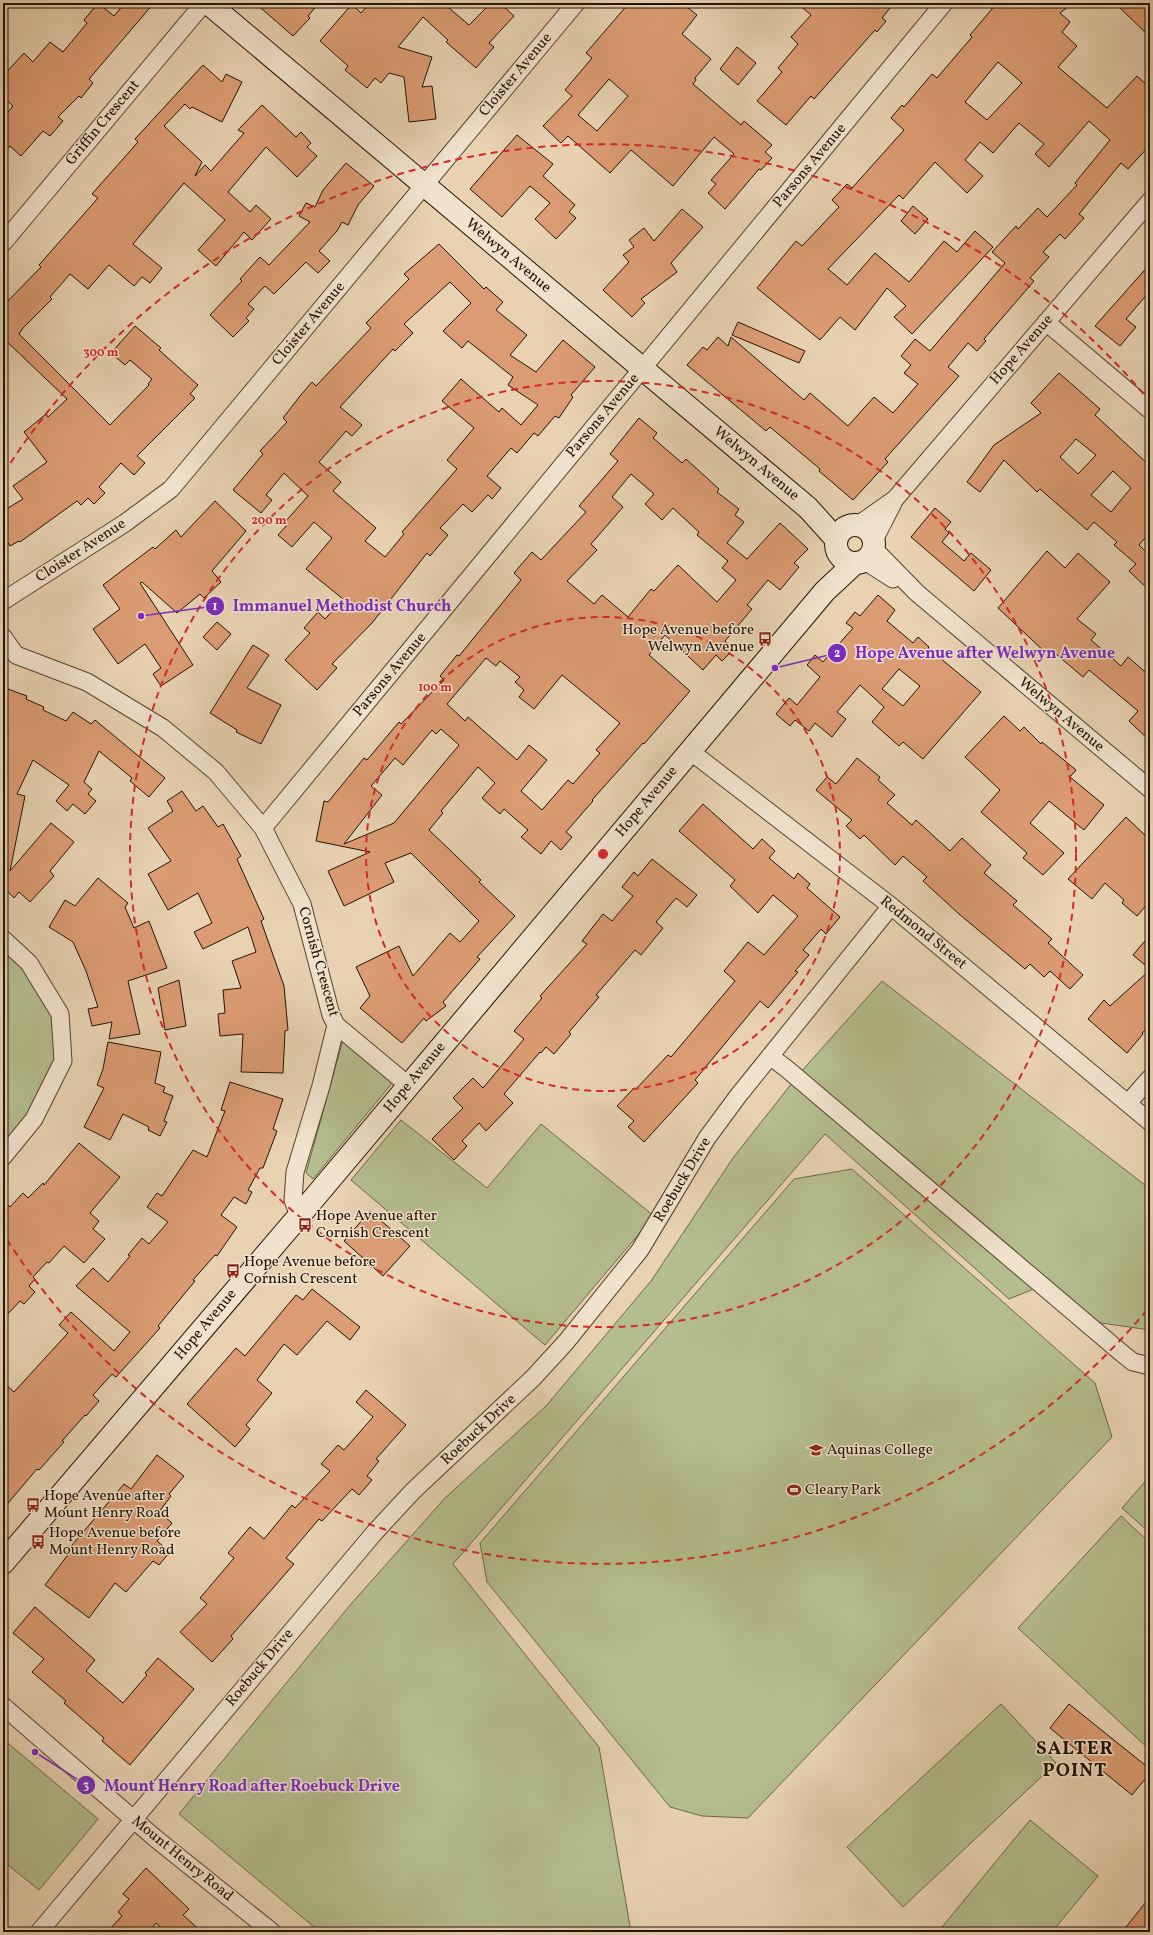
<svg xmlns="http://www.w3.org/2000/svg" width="1153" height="1935" font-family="Vollkorn,serif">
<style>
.green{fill:#b4bd8e;stroke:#6c6848}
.building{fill:#dc9c73;stroke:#231201;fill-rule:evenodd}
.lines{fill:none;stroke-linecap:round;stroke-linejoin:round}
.street-casing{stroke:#54422d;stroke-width:19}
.secondary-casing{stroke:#231201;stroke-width:24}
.street{stroke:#f0e2cd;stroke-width:17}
.secondary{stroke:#f0e2cd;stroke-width:22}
.ring{fill:none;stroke:#d62828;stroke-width:2;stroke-dasharray:7 5}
.labels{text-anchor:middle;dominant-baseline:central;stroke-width:3;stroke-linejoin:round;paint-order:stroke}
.street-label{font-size:15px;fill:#231201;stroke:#f0e2cd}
.poi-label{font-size:15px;fill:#231201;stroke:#f0e2cd;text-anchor:start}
.district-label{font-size:19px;font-weight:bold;letter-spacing:1px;fill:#231201;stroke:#f0e2cd}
.centre{fill:#d62828;stroke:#f0e2cd;stroke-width:2}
.ring-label{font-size:12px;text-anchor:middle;font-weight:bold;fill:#d62828;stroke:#f0e2cd;stroke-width:3;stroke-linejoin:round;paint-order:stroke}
.leader{fill:none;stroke:#7b2cbf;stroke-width:1.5}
.callout-dot{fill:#7b2cbf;stroke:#f0e2cd;stroke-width:1.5}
.mark-label{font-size:12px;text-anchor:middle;font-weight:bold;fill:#fff}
.callout-label{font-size:16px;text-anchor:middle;font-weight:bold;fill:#7b2cbf;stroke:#f0e2cd;stroke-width:3;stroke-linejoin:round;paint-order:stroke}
</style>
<rect width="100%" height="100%" fill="#e8d2b2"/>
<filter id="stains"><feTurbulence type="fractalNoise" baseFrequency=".005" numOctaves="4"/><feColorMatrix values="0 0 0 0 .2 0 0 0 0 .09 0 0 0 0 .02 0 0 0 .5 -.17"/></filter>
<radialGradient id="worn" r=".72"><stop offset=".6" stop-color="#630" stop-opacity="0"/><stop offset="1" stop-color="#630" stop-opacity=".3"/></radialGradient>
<path class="green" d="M3,946L26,966L56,1016L59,1060L30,1117L11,1139L3,1132Z
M882,981L1150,1189V1330L1101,1323L1041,1286L1009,1299L825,1134L453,1564L599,1747L631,1932H320L179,1814L351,1604L445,1498L546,1406L651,1281L733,1158L799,1074Z
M343,1040L393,1082L313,1179L306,1173Z
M401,1120L487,1188L541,1124L654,1216L545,1345L351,1180Z
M852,1169L1095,1383L1112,1437L748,1818L702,1816L670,1807L487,1582L480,1543L794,1179Z
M1150,1476V1533L1122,1508Z
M1121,1516L1150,1543V1750L1018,1628Z
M1001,1704L1056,1763L903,1907L847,1847Z
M3,1739L98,1819L39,1890L3,1861Z
M1030,1820L1098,1876L1052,1932H938Z"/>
<path class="building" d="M98,3L114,16L125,3H154L89,79L93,83L81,98L79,96L58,117L63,121L50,136L43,131L21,156L10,146L3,153V118L13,106L3,97V76L24,53L33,62L50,42L63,52L87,23L84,20Z
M255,3H319L308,16L310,18L293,36Z
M370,3H443L469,25L491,3H500L514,16L489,43L494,47L476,68L446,42L448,40L423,17L398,47L432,57L422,87L432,86L436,119L409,122L404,77L389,73L381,83L375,78L367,88L345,70L348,66L320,41L352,4L361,13Z
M629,3H682L697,15L682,34L711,59L695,78L696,80L693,84L741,125L744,121L772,145L765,152L772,158L761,170L759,169L725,209L708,193L716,184L711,180L734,154L714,137L673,186L631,150L610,173L568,136L561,143L543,126L572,96L565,90L592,58L586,53ZM609,79L628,96L597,131L578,115Z
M797,3H894L882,18L886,21L877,32L875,30L814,99L811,96L786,125L757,101L782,72L778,68L798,44L791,37L811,15Z
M997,3H1073L1060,13L1070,22L1062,32L1077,46L1058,67L1107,108L1137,76L1150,88V145L1128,169L1121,163L1079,214L1084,218L1065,239L1060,234L1043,252L1049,257L1030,278L1034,281L984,339L986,341L977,351L968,343L948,367L959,376L885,459L888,462L853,500L819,471L820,469L770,427L766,431L687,365L703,347L707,350L718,337L728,346L731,337L804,400L810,393L848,426L874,397L893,413L918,384L904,373L911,365L901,356L915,339L930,351L1005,263L992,252L1016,226L1018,229L1038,208L1047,217L1077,185L1075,183L1110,140L1089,121L1049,167L1035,154L1044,144L1019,123L993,153L980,142L965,160L983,176L967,193L935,162L903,199L899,195L828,269L847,285L875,253L909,282L944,241L957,252L975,231L993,247L912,334L894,317L906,306L887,288L855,330L840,317L820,340L757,288L796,241L802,246L839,207L832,200L847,184L852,188L904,130L891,118L902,105L904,107L932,74L937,78L972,37L970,35ZM998,62L1022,83L987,120L965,102Z
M1115,3H1150V37Z
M737,47L756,63L738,85L720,69Z
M203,65L222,82L226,74L242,82L222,122L192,107L190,109L185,104L164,126L202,162L195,176L205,165L211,171L244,133L238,130L262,105L296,137L301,132L311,143L307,147L317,156L297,177L266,147L228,192L250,212L256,205L271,219L252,240L244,232L216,266L198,250L225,220L184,183L133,244L162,268L150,283L142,277L134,286L109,265L88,289L70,274L50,297L52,299L23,328L19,334L110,425L149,385L148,384L152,379L130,360L125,365L111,353L135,326L161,348L159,350L198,385L190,394L195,398L137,456L145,463L134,475L121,463L99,487L105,493L94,504L88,498L81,505L77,501L20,542L19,541L10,546L3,534V511L23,499L13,486L47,462L24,432L46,414L48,417L67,399L3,338V306L41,267L39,265L98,198L92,194L138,142L135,139Z
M517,135L553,164L543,176L575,205L569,212L576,218L556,239L535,219L550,203L530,186L502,217L470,189Z
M346,163L374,186L358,205L348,225L342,222L337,231L319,251L330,261L318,273L306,262L274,294L265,286L248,304L254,309L246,318L249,321L233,337L210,315L242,281L240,279L260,257L269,265L310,222L299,216L306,203L315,207L323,190Z
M913,206L928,219L915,234L901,221Z
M682,209L703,227L671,263L677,272L641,299L645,303L632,317L603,290L629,262L623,255L634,247L629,240L644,228L654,241Z
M439,244L484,289L486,287L503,302L496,310L527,335L510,355L536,372L563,340L595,367L571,395L573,397L559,418L555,416L538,436L534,433L517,453L511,448L487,476L501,488L492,499L488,495L472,512L463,504L440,528L448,535L430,556L427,553L372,623L332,664L337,668L317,690L285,660L310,633L304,628L318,612L325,619L343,599L306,569L332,538L314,522L292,547L278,535L287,525L285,522L308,496L284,473L266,495L272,500L261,513L233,490L263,454L260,451L287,422L283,418L300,396L312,382L316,386L371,328L366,323L409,279L404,274ZM450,282L471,303L443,331L462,348L468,341L513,377L508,385L538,405L521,425L502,408L499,412L461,379L442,401L474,428L447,460L457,469L402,532L404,534L385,557L365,541L376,528L333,491L341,482L319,462L346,431L352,436L362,425L340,407L393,349L395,351L413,333L404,324Z
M1150,264V291L1126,319L1136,327L1120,346L1095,326Z
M738,322L805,351L799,363L732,335Z
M1059,373L1100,409L1095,415L1150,466V532L1139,545L1147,553L1150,549V591L1129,571L1136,564L1114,545L1117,542L1094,522L1087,530L1040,489L1037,492L1004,460L980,492L967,482L994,445L1041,413L1031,403ZM1076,439L1096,455L1078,474L1060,457ZM1113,471L1131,488L1111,512L1091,495Z
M639,418L657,433L653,438L682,463L686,459L719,489L717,492L739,509L735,515L744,522L727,543L747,559L780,523L808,549L794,563L799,567L780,590L768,580L747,605L752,609L725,641L734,649L722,661L716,655L703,670L665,635L649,655L690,691L644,744L643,743L592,800L593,801L566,832L572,837L561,850L551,841L541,854L521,837L528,830L504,809L500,814L482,798L495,783L478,767L441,811L443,813L429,830L481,880L479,882L515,916L477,957L480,959L443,1002L446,1006L426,1021L424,1018L402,1043L360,1008L370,996L356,967L399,946L413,976L450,933L460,942L479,921L411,853L385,863L394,882L344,906L328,871L370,852L316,841L324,801L328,802L364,758L367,760L399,722L401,724L444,680L440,676L457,655L459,656L521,580L514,573L532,552L541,560L586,512L579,506L618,461L610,454ZM631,474L654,494L645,504L662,520L673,508L699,532L697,535L728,561L722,568L736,580L717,602L678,565L654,591L651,589L628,617L602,595L594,604L567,581L597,550L591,544L623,507L612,497ZM486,658L496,666L500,661L520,677L515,682L524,690L519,697L534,709L562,675L620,723L596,750L600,753L573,784L568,780L542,810L521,791L547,760L529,745L517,760L468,717L465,721L447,704ZM441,729L459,745L394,823L344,844L382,795L371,786L395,758L403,765L432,730L436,734Z
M215,501L246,531L212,571L221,582L204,598L200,594L177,613L142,582L140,583L193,665L161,686L153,674L161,668L145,644L118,664L93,629L120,609L103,585L153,547L155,549L176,530L181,537Z
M935,508L951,522L945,529L949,533L942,542L964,561L971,553L991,570L974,591L911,537Z
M1047,551L1065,568L1078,553L1110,582L1077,619L1096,634L1091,640L1121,666L1128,657L1150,676V741L1129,721L1138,711L1089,670L1083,677L1050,649L1046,653L998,608Z
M878,595L895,610L887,621L913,643L918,637L929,647L928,648L981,692L923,759L903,742L899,746L872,722L884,707L860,685L837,712L846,719L832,737L815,723L809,731L795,720L790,726L776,714L789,698L797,705L820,677L807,665L815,655L823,662L853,628L846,623L855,612L860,616ZM899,669L920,686L903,706L882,689Z
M217,622L231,634L217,650L203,637Z
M253,645L269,655L247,688L281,705L261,744L236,732L237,730L210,713Z
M8,689L27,696L26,699L44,707L43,710L66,721L73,712L91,724L95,720L165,778L149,797L130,781L132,778L99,751L84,782L92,789L88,794L96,801L85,814L73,804L67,811L56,801L69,785L33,760L17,794L25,796L10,871L51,823L74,842L50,871L54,876L30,902L19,892L14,898L3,887V880L7,875H3V702Z
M1004,716L1020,731L1024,727L1041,744L1042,742L1076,770L1070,777L1104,805L1084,830L1049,801L1030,823L1064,853L1043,875L1023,858L1027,853L981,812L1000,790L965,757Z
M857,758L880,777L878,780L895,795L887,803L912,825L916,820L950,851L962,838L991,865L984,873L1017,901L1013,905L1052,939L1048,943L1083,975L1070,989L1050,971L1044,977L1030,964L1025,969L959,914L923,881L927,877L903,856L895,865L864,835L860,839L846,826L852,820L816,790L827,777L836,784Z
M182,791L196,811L203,806L218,827L223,824L241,856L237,859L264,919L261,921L284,986L288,1030L285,1031L283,1073L241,1072L243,1034L220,1036L218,1014L225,1013L223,990L241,988L232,961L256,952L248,927L203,949L194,932L212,923L198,893L168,910L148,874L171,861L148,828L173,811L167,801Z
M703,804L753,849L762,839L775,851L769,858L794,879L798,873L810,884L807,888L840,917L826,934L821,929L803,950L809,955L795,971L798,972L768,1008L760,1001L695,1080L698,1083L644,1142L628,1127L634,1121L617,1106L634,1088L636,1089L668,1055L671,1057L735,981L724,971L748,942L764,955L798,916L773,895L758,913L730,886L735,880L679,831Z
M1126,817L1150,840V901L1137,916L1122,903L1124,900L1105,883L1092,899L1068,879Z
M652,859L697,895L687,907L676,898L656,922L663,928L641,955L635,950L596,995L599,997L569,1032L571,1034L554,1054L546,1047L541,1053L540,1052L504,1094L513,1103L486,1131L479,1123L462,1141L467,1146L454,1160L432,1139L463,1108L453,1098L473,1078L483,1088L524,1039L514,1031L542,998L540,996L587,944L582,941L603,914L612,921L633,896L622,887L634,872L638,876Z
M98,878L128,903L125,907L134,928L149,921L167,968L128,981L140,1034L109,1039L112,1022L92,1026L88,1009L98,1007L86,971L73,942L49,927L65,900L75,906Z
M1150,935V969L1133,955Z
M1150,970V1026L1142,1033L1143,1034L1127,1053L1088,1019L1104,1000L1110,1006Z
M179,980L186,1026L165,1030L158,988Z
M108,1042L161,1052L155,1083L165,1087L163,1092L173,1096L164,1121L167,1122L160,1136L148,1130L149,1127L123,1114L110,1140L84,1127L104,1088L97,1085L103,1069Z
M230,1082L283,1099L273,1129L277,1131L263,1168H260L248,1190L252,1192L246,1204L234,1197L221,1215L237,1227L217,1256L215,1255L193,1280L195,1281L158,1326L160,1328L116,1377L112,1374L93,1395L99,1401L86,1416L85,1415L62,1441L64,1442L39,1470L37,1469L3,1509V1382L14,1392L68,1333L59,1325L71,1312L114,1351L130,1332L76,1286L93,1268L108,1282L130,1256L128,1255L142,1238L149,1244L168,1222L147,1207L157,1193L162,1196L193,1150L207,1157L225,1111L221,1110Z
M79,1143L120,1177L90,1213L99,1221L93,1229L105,1239L84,1263L64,1246L49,1263L47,1262L33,1277L35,1279L29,1286L35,1292L24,1304L20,1301L3,1319V1200L10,1207L23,1193L28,1198L43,1183L44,1185Z
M370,1211L410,1246L383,1276L344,1241Z
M312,1289L360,1327L350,1340L327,1321L297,1355L284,1344L257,1380L272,1393L246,1425L250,1429L235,1447L187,1404L236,1348L245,1356L296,1295L303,1300Z
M366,1390L406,1425L376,1459L379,1461L367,1476L372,1480L359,1495L352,1489L322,1521L319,1519L286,1558L294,1564L231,1636L233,1639L212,1662L180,1632L207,1604L200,1598L234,1558L228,1553L250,1527L264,1539L292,1505L295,1508L330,1471L321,1464L338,1445L344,1450L373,1417L356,1402Z
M157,1455L184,1476L169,1494L171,1496L159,1512L172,1523L157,1541L170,1552L159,1565L153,1561L126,1592L115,1583L89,1618L45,1585L70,1552L67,1551L124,1484L131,1489Z
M35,1607L95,1660L86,1671L123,1703L147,1675L145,1673L158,1658L194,1689L130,1765L102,1741L104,1738L64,1703L66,1701L32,1672L44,1659L13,1633Z
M1069,1704L1150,1769V1773L1132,1795L1050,1728Z
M146,1868L189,1909L183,1915L202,1932H166L156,1923L149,1932H107L122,1916L118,1912L129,1899L123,1894Z
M1150,1897V1932H1122Z"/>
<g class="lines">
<defs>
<path id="street" d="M3,243L204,3
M1046,322L1150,410
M858,525L895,499L1150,201
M874,540L893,503
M874,549L917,593L1150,789
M865,561L893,579
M3,601L125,523L171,489L576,3
M3,637L16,655L87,682L163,728L216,772L263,828L302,904L331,1015L336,1025L408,1085
M690,751L891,906L1150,1122
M263,828L944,3
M3,939L29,963L60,1014L63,1061L34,1119L3,1157
M770,1056L787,1069L1124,1355L1133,1362L1150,1366
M1128,1103L1150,1078
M299,1216L293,1200L295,1172L321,1086L336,1025
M3,1706L155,1838L272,1932
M39,1932L375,1532L413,1491L533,1378L566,1342L640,1250L707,1138L738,1096L891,906"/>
<path id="secondary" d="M208,3L808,508L836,539
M836 544a19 19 0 1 1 38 0a19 19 0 1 1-38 0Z
M3,1563L299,1216L825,591L854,564"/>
</defs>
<use href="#street" class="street-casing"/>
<use href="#secondary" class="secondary-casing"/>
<use href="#street" class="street"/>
<use href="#secondary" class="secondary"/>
</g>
<g class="ring">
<circle cx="603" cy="854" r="237"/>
<circle cx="603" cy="854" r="473"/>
<path d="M1147 1310A710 710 0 0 1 4 1235M4 473A710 710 0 0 1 1147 398"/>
</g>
<defs>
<symbol id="bus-bare" viewBox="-9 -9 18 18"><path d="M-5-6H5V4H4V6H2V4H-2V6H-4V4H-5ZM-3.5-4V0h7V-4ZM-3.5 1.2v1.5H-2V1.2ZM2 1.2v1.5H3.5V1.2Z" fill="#8f2418" stroke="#f0e2cd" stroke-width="2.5" paint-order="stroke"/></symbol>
<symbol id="school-bare" viewBox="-9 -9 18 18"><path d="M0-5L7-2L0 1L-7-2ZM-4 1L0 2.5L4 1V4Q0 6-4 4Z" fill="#8f2418" stroke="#f0e2cd" stroke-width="2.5" paint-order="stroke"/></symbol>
<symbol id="stadium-bare" viewBox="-9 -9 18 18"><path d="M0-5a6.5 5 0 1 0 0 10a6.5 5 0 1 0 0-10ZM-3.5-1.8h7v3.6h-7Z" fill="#8f2418" stroke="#f0e2cd" stroke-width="2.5" paint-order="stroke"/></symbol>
</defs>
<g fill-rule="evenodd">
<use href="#bus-bare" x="755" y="629" width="20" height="20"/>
<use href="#bus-bare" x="295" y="1215" width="20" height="20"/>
<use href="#bus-bare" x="223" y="1261" width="20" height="20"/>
<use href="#school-bare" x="806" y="1440" width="20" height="20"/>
<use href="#stadium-bare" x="784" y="1480" width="20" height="20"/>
<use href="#bus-bare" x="23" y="1495" width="20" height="20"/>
<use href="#bus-bare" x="28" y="1532" width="20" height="20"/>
</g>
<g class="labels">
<g class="street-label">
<text transform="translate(516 75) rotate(-50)">Cloister Avenue</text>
<text transform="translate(103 123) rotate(-50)">Griffin Crescent</text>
<text transform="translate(810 166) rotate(-50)">Parsons Avenue</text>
<text transform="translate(508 256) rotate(40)">Welwyn Avenue</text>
<text transform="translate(309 324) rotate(-50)">Cloister Avenue</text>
<text transform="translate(1022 350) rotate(-49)">Hope Avenue</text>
<text transform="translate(603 416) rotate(-50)">Parsons Avenue</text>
<text transform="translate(756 464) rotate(40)">Welwyn Avenue</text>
<text transform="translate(81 551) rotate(-33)">Cloister Avenue</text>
<text transform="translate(390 675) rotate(-50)">Parsons Avenue</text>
<text transform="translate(1061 715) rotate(40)">Welwyn Avenue</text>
<text transform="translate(647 802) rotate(-50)">Hope Avenue</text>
<text transform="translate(923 933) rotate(39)">Redmond Street</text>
<text transform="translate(318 962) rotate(74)">Cornish Crescent</text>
<text transform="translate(415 1078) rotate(-50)">Hope Avenue</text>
<text transform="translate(683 1180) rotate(-59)">Roebuck Drive</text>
<text transform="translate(206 1325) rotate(-50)">Hope Avenue</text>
<text transform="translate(479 1430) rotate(-43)">Roebuck Drive</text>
<text transform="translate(260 1668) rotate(-50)">Roebuck Drive</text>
<text transform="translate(182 1859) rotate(39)">Mount Henry Road</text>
</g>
<g class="poi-label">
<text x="754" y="630" text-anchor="end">Hope Avenue before<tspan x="754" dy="17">Welwyn Avenue</tspan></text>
<text x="316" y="1216">Hope Avenue after<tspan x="316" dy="17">Cornish Crescent</tspan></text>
<text x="244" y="1262">Hope Avenue before<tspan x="244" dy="17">Cornish Crescent</tspan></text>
<text x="827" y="1450">Aquinas College</text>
<text x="805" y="1490">Cleary Park</text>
<text x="44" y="1496">Hope Avenue after<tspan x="44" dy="17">Mount Henry Road</tspan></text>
<text x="49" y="1533">Hope Avenue before<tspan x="49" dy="17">Mount Henry Road</tspan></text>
</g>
<g class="district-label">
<text x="1075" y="1749">SALTER<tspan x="1075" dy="22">POINT</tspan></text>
</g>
</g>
<circle cx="603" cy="854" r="6" class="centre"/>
<g class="ring-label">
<text x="101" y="356">300 m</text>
<text x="269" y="524">200 m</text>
<text x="435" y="691">100 m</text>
</g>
<path class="leader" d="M141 616L215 606M775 668L837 653M35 1752L86 1785"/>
<g class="callout-dot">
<circle cx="141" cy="616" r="4"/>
<circle cx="775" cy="668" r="4"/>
<circle cx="35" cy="1752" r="4"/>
<circle cx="215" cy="606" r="10"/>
<circle cx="837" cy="653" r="10"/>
<circle cx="86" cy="1785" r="10"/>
</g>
<g class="mark-label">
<text x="215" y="610">1</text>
<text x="837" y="657">2</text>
<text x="86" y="1789">3</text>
</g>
<g class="callout-label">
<text x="342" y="611">Immanuel Methodist Church</text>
<text x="985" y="658">Hope Avenue after Welwyn Avenue</text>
<text x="252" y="1791">Mount Henry Road after Roebuck Drive</text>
</g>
<rect width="1153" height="1935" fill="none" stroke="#e8d2b2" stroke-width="16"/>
<rect x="4" y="4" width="1145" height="1927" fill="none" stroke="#231201" stroke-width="2"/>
<rect x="8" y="8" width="1137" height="1919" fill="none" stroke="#231201"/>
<rect width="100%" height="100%" filter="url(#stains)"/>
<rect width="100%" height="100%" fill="url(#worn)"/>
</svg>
